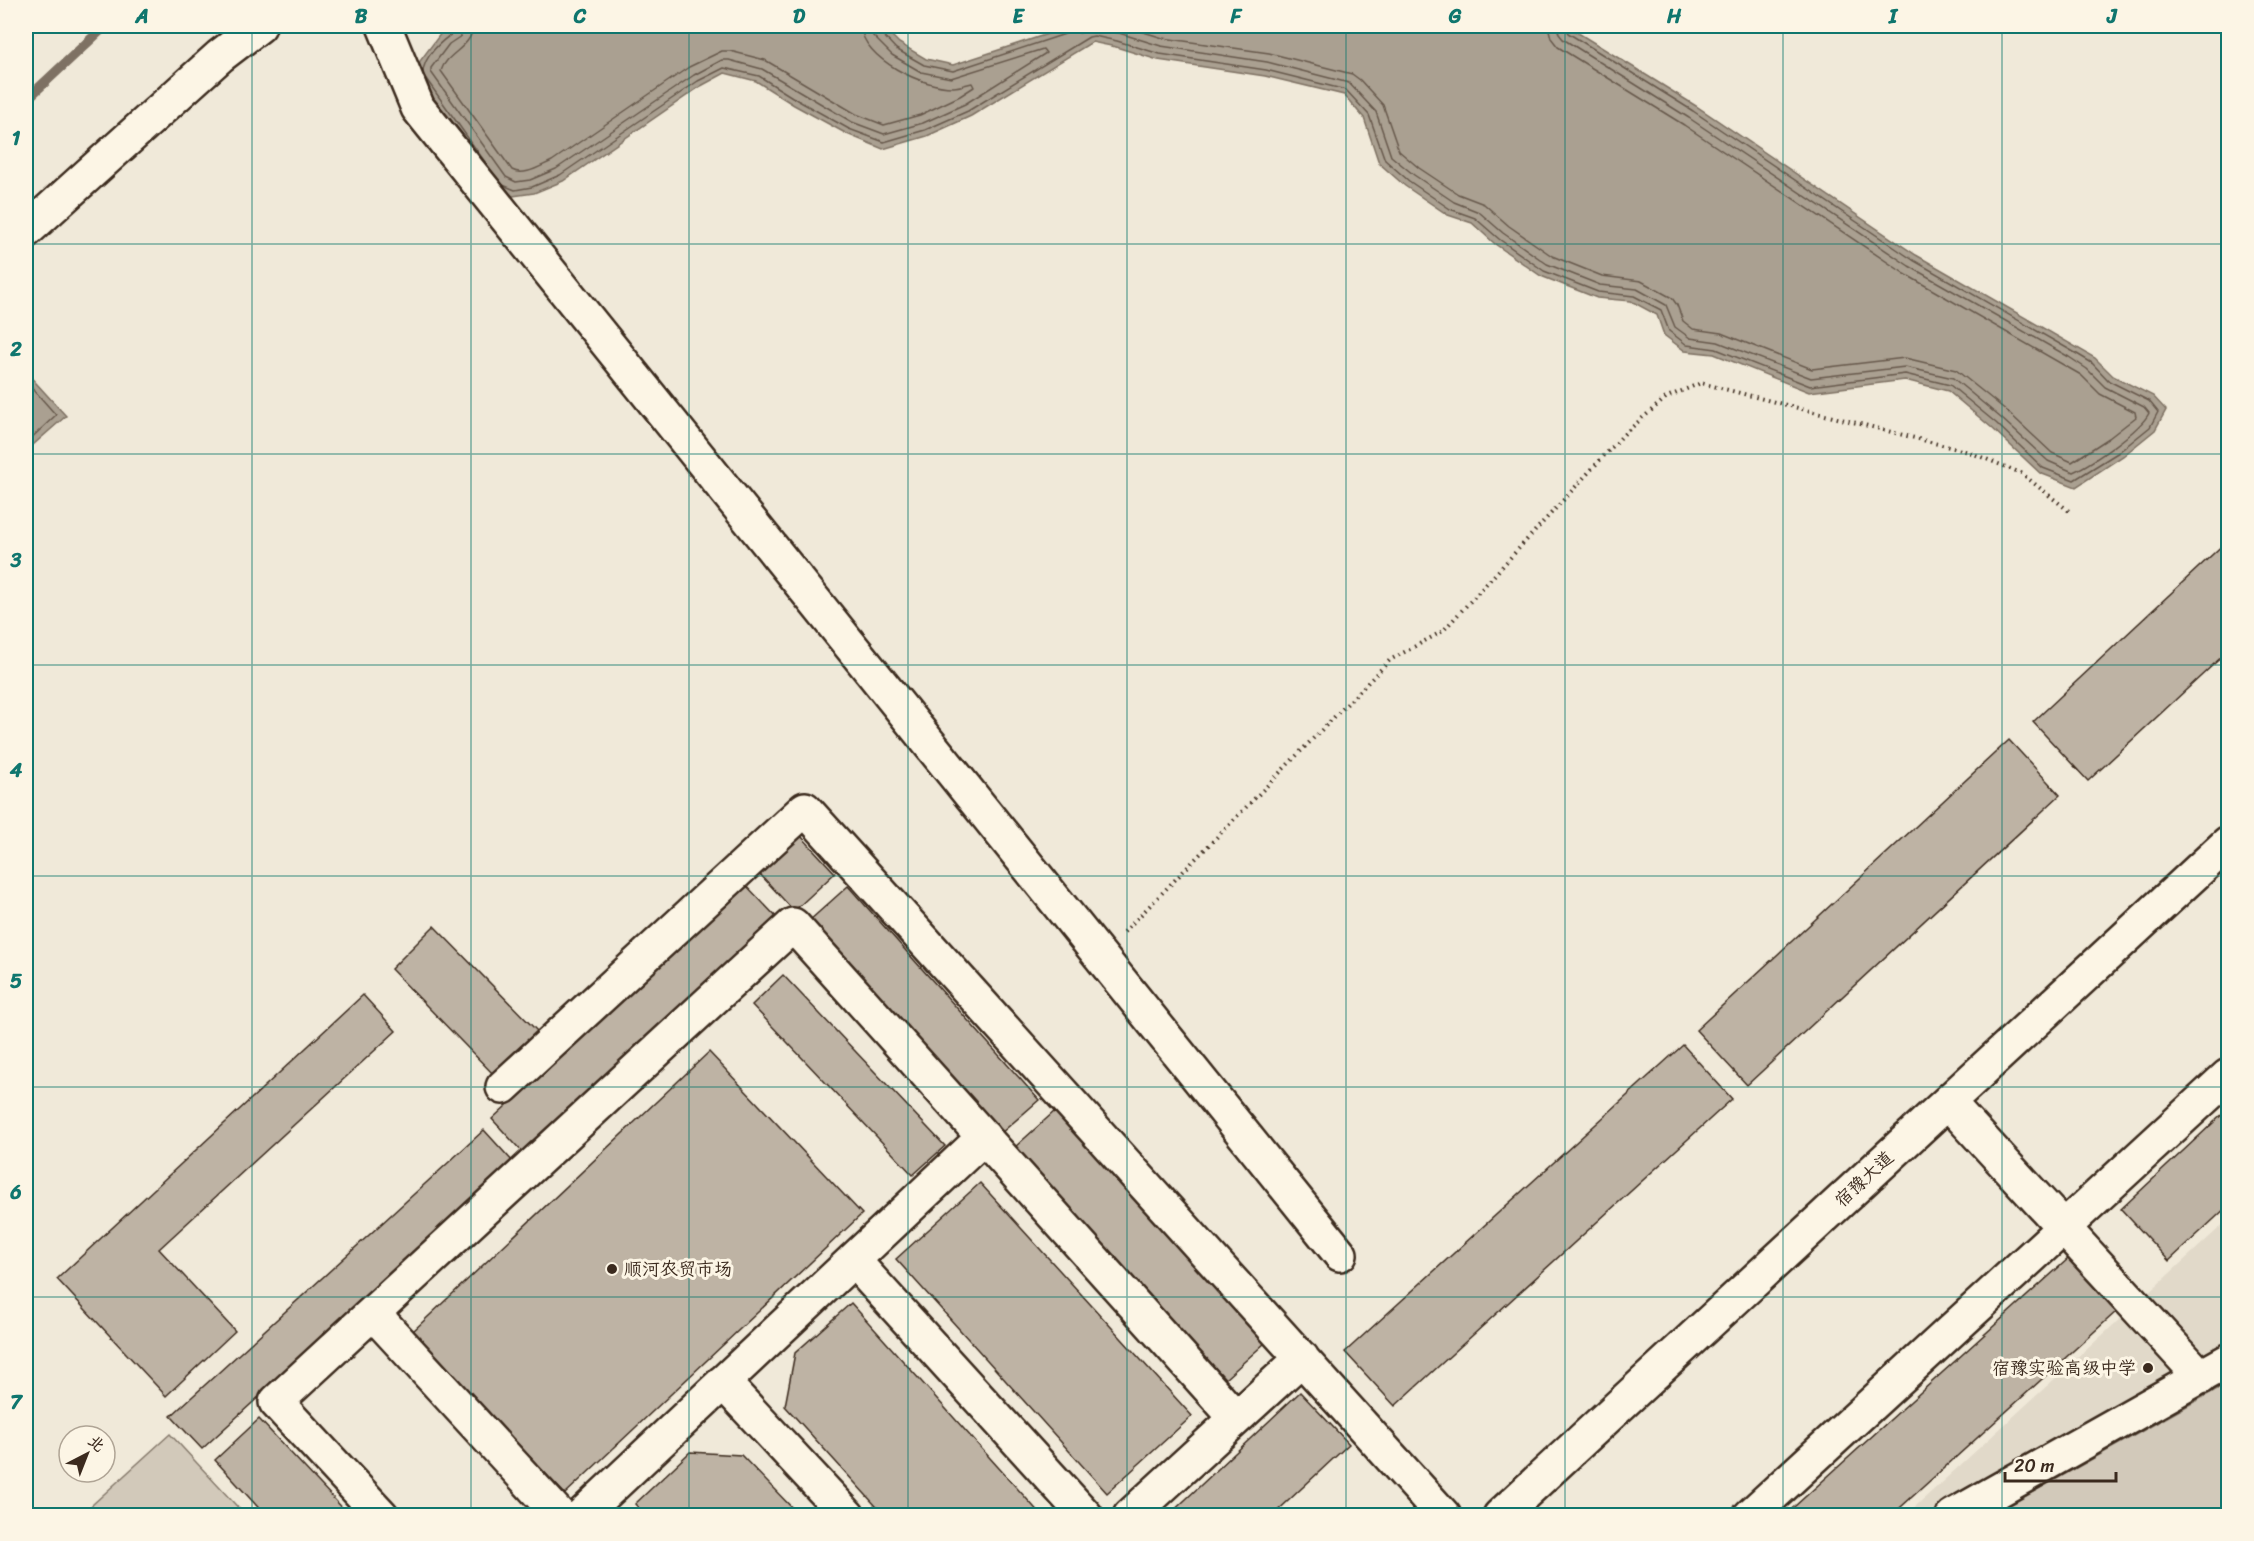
<svg xmlns="http://www.w3.org/2000/svg" width="2254" height="1541" font-family="Sriracha,'LXGW WenKai TC',sans-serif">
<style>
.built{fill:#e1d9c9}
.green{fill:#d2c9ba;stroke:#867a6c;stroke-width:1.5}
.water{fill:#aaa091;stroke:#7e7163;stroke-width:1.5}
.lines{fill:none;stroke-linecap:round;stroke-linejoin:round}
.shore{stroke:#67594c;stroke-width:1.5}
.stream{stroke:#7e7163;stroke-width:10}
.building{fill:#beb3a4;stroke:#3b2a1e;stroke-width:1.5}
.minor-casing{stroke:#3b2a1e;stroke-width:38}
.path{stroke:#3b2a1e;stroke-width:4;stroke-dasharray:1.5 4.5;stroke-linecap:butt}
.minor{stroke:#fcf5e5;stroke-width:33}
.grid{fill:none;stroke:#0f766e;stroke-width:1.5;stroke-opacity:0.55}
.poi-dot{fill:#3b2a1e;stroke:#fcf5e5;stroke-width:2}
.labels{text-anchor:middle;dominant-baseline:central;stroke-width:6;stroke-linejoin:round;paint-order:stroke}
.street-label{font-size:18px;fill:#3b2a1e;stroke:#fcf5e5}
.poi-label{font-size:18px;fill:#3b2a1e;stroke:#fcf5e5;text-anchor:start}
.neatline{fill:none;stroke:#0f766e;stroke-width:2}
.grid-label{font-size:20px;text-anchor:middle;font-weight:bold;fill:#0f766e}
</style>
<rect width="100%" height="100%" fill="#f0e9d9"/>
<filter id="ink" filterUnits="userSpaceOnUse"><feTurbulence type="fractalNoise" baseFrequency=".0167" numOctaves="2"/><feDisplacementMap in="SourceGraphic" scale="12" xChannelSelector="R" yChannelSelector="G"/><feConvolveMatrix kernelMatrix="1 2 1 2 8 2 1 2 1" color-interpolation-filters="sRGB"/></filter>
<g filter="url(#ink)">
<path class="built" d="M2228,1220V1515H1906Z"/>
<path class="green" d="M2228,1383V1515H1992Z
M170,1434L245,1515H81Z"/>
<path class="water" d="M455,26H882L899,43L926,59L953,65L1072,26H1567L1696,106L1916,255L2095,358L2113,376L2153,396L2166,410L2155,430L2123,456L2076,487L2040,473L1992,428L1948,391L1905,380L1809,392L1714,354L1685,351L1664,335L1657,315L1631,301L1597,298L1541,276L1495,244L1472,223L1448,215L1405,186L1379,163L1364,118L1344,95L1265,76L1158,60L1116,47L1092,42L971,116L927,136L883,149L847,134L794,105L756,81L725,73L701,86L563,181L534,193L513,196L497,189L428,94L417,65L441,33Z
M26,372L66,416L26,451Z"/>
<g class="lines">
<path class="shore" d="M464,26L461,36L449,44L431,68V72L506,177L516,182L530,180L556,169L694,75L722,60H729L762,69L852,122L884,134L923,123L965,104L1046,53L1043,49L951,78L921,72L892,55L873,36L870,26
M473,26C472,48 447,52 441,71L512,170C524,177 540,166 552,161L689,67L722,51H730L765,60L856,114L884,125L920,115L960,96L974,87L972,83C966,84 960,87 954,87C924,88 862,59 861,26
M878,26L879,31L896,49L924,65L953,71L1065,34L1069,31L1070,26
M1077,26L1079,33L1096,29L1119,33L1161,46L1267,62L1349,83L1376,112L1391,156L1414,175L1454,202L1479,212L1503,233L1547,264L1600,285L1637,289L1666,305L1675,327L1690,338L1718,342L1811,378L1905,367L1953,378L2001,418L2048,461L2073,472C2091,464 2141,430 2149,413L2144,407L2105,387L2087,369L2069,357L1909,266L1689,118L1563,39L1559,34L1557,26
M1124,26L1163,38L1269,53L1352,74L1360,80L1383,105L1399,151L1419,168L1458,194L1484,204L1509,226L1552,256L1602,276L1641,281L1672,298L1677,305L1683,321L1693,329L1721,333L1812,369L1905,358L1956,370L2007,411L2052,453L2072,462L2109,438L2136,417L2135,412L2100,394L2081,375L1905,274L1684,125L1558,47L1551,38L1548,26
M423,73C423,57 442,40 455,32L456,26
M424,76L490,169
M503,185L515,190L532,187L560,175L698,81L724,68L759,76L797,100L849,129L884,142L925,130L968,111L1089,37L1094,36L1117,41L1160,54L1266,70L1346,90L1369,115L1385,160L1409,181L1450,209L1475,218L1499,239L1544,271L1598,292L1634,296L1661,310L1669,331L1687,345L1716,349L1810,386L1905,374L1950,385L1996,423L2043,468L2074,480L2119,452L2150,427L2158,412L2149,401L2109,381L2092,363L2072,351L1913,260L1693,111L1568,33L1565,26
M26,381L56,415L26,443"/>
<path class="stream" d="M26,100L105,26"/>
</g>
<path class="building" d="M2228,540V651L2088,781L2033,722Z
M2009,740L2060,795L1747,1085L1696,1030Z
M800,835L835,873L794,911L759,873Z
M745,884L780,921L526,1156L492,1119Z
M848,886L1039,1100L1000,1134L809,921Z
M434,926L539,1033L495,1076L391,969Z
M783,975L945,1146L913,1175L752,1005Z
M363,995L396,1031L159,1249L235,1331L166,1396L57,1279Z
M1683,1045L1732,1099L1395,1406L1345,1352Z
M709,1052L862,1214L565,1494L412,1332Z
M2228,1109V1206L2169,1261L2121,1209Z
M1055,1111L1265,1343L1225,1379L1015,1147Z
M484,1130L514,1163L202,1449L171,1416Z
M980,1183L1192,1416L1107,1493L896,1259Z
M2069,1258L2117,1311L1891,1516H1784Z
M851,1303L1042,1516H885L785,1406L795,1353Z
M1300,1392L1349,1444L1272,1516H1168Z
M259,1419L350,1516H266L215,1460Z
M690,1452L741,1455L800,1516H646L635,1504Z"/>
<g class="lines">
<defs>
<path id="minor" d="M384,26L418,108L1340,1254
M26,231L220,56L259,26
M503,1087L805,809L1444,1516
M1948,1102L2201,1377
M853,1260L1086,1516
M373,1313L560,1516
M723,1382L848,1516
M382,1516L276,1402L793,925L1236,1418
M581,1516L984,1137
M1130,1516L1302,1358
M1500,1516L2228,843
M1750,1516L2228,1076
M1953,1516L2228,1361"/>
</defs>
<use href="#minor" class="minor-casing"/>
<path class="path" d="M1124,932L1390,660L1443,631L1624,434L1667,397L1701,383L1969,452L2021,473L2069,511"/>
<use href="#minor" class="minor"/>
</g>
</g>
<path class="grid" d="M252,26V1516M471,26V1516M689,26V1516M908,26V1516M1127,26V1516M1346,26V1516M1565,26V1516M1783,26V1516M2002,26V1516M26,244H2228M26,454H2228M26,665H2228M26,876H2228M26,1087H2228M26,1297H2228"/>
<g class="poi-dot">
<circle cx="612" cy="1269" r="6"/>
<circle cx="2148" cy="1368" r="6"/>
</g>
<g class="labels">
<g class="street-label">
<text transform="translate(1864 1179) rotate(-43)">宿豫大道</text>
</g>
<g class="poi-label">
<text x="624" y="1269">顺河农贸市场</text>
<text x="2136" y="1368" text-anchor="end">宿豫实验高级中学</text>
</g>
</g>
<rect width="2254" height="1541" fill="none" stroke="#fcf5e5" stroke-width="66"/>
<g transform="translate(87 1454) rotate(42)"><circle r="28" fill="#fcf5e5" stroke="#afa495" stroke-width="1.5"/>
<path d="M0-4.5L10 22L0 15L-10 22Z" fill="#3b2a1e"/>
<text y="-9" font-size="16" font-weight="bold" text-anchor="middle" fill="#3b2a1e">北</text>
</g>
<path d="M2005 1472v9h111v-9" fill="none" stroke="#3b2a1e" stroke-width="3"/>
<text x="2014" y="1472" font-size="18" fill="#3b2a1e" stroke="#fcf5e5" stroke-width="4.5" paint-order="stroke">20 m</text>
<rect x="33" y="33" width="2188" height="1475" class="neatline"/>
<g class="grid-label">
<text x="142" y="23">A</text>
<text x="361" y="23">B</text>
<text x="580" y="23">C</text>
<text x="799" y="23">D</text>
<text x="1018" y="23">E</text>
<text x="1236" y="23">F</text>
<text x="1455" y="23">G</text>
<text x="1674" y="23">H</text>
<text x="1893" y="23">I</text>
<text x="2112" y="23">J</text>
<text x="16" y="145">1</text>
<text x="16" y="356">2</text>
<text x="16" y="567">3</text>
<text x="16" y="777">4</text>
<text x="16" y="988">5</text>
<text x="16" y="1199">6</text>
<text x="16" y="1409">7</text>
</g>
</svg>
